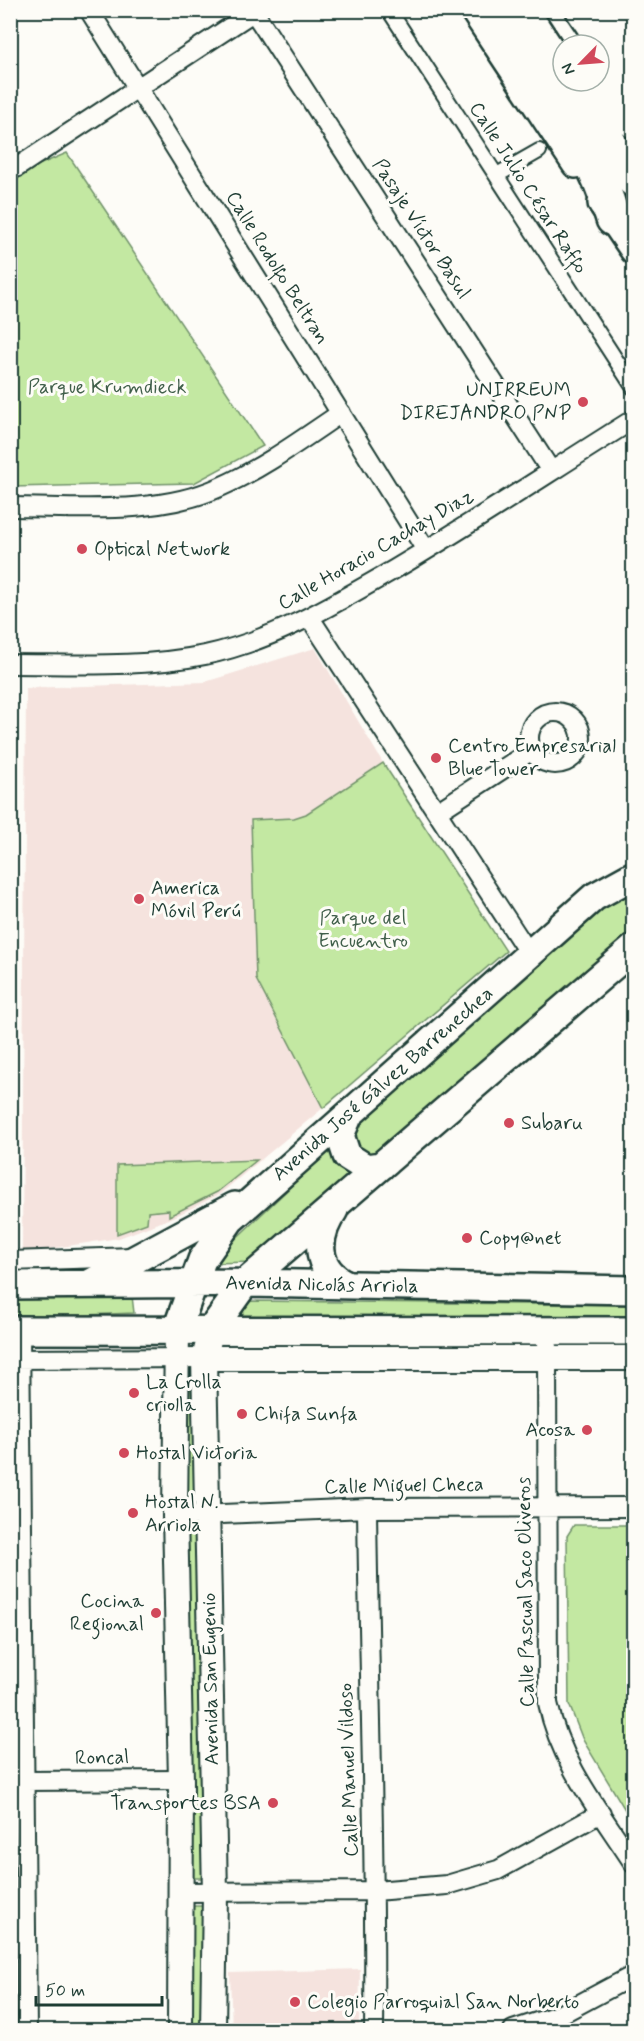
<svg xmlns="http://www.w3.org/2000/svg" width="644" height="2041" font-family="Mynerve,sans-serif">
<style>
.built{fill:#f5e3de}
.green{fill:#c3e8a2;stroke:#71926b;stroke-width:1.5}
.lines{fill:none;stroke-linecap:round;stroke-linejoin:round}
.pedestrian-casing{stroke:#1f3d34;stroke-width:18}
.minor-casing{stroke:#1f3d34;stroke-width:22}
.tertiary-casing{stroke:#1f3d34;stroke-width:28}
.secondary-casing{stroke:#1f3d34;stroke-width:32}
.motorway-casing{stroke:#1f3d34;stroke-width:38}
.pedestrian{stroke:#fdfcf7;stroke-width:14}
.minor{stroke:#fdfcf7;stroke-width:18}
.tertiary{stroke:#fdfcf7;stroke-width:24}
.secondary{stroke:#fdfcf7;stroke-width:27}
.motorway{stroke:#fdfcf7;stroke-width:33}
.poi-dot{fill:#d1495b;stroke:#fdfcf7;stroke-width:2}
.labels{text-anchor:middle;dominant-baseline:central;stroke-width:6;stroke-linejoin:round;paint-order:stroke}
.street-label{font-size:20px;fill:#1f3d34;stroke:#fdfcf7}
.park-label{font-size:20px;fill:#405f4a;stroke:#fdfcf7}
.poi-label{font-size:20px;fill:#1f3d34;stroke:#fdfcf7;text-anchor:start}
</style>
<rect width="100%" height="100%" fill="#fdfcf7"/>
<filter id="ink" filterUnits="userSpaceOnUse"><feTurbulence type="fractalNoise" baseFrequency=".0167" numOctaves="2"/><feDisplacementMap in="SourceGraphic" scale="12" xChannelSelector="R" yChannelSelector="G"/><feConvolveMatrix kernelMatrix="1 2 1 2 8 2 1 2 1" color-interpolation-filters="sRGB"/></filter>
<g filter="url(#ink)">
<path class="built" d="M315,648L383,763L306,814L294,818L251,820L256,979L323,1108L220,1194L174,1217L119,1238L22,1253L26,688L205,682Z
M360,1969L359,2030H232L230,1973Z"/>
<path class="green" d="M67,153L263,446L194,483L11,487L10,177Z
M383,763L506,951L323,1108L256,979L251,820L294,818L306,814Z
M633,881V937L256,1262L210,1263L548,944Z
M257,1160L217,1192L169,1216V1210L148,1212L147,1223L117,1234V1165Z
M132,1296L134,1313L11,1318L10,1298Z
M247,1301L634,1305L633,1327L240,1321Z
M185,1364H198L199,1502H186Z
M574,1525H633V1823L583,1740L569,1704L567,1536Z
M183,1527H199L202,1878H186Z
M10,1871H14L15,1999H10Z
M192,1906H202L203,2030H193Z"/>
<g class="lines">
<defs>
<path id="pedestrian" d="M389,10L634,388
M497,175L539,151"/>
<path id="minor" d="M89,10L426,550
M254,12L551,471
M10,168H16L256,10
M10,507C78,507 156,516 220,487C263,468 301,440 341,413
M310,618L530,955
M10,664C75,664 142,668 205,655C276,640 334,604 395,569C476,521 554,469 634,419
M529 738a26 26 0 1 1 52 0a26 26 0 1 1-52 0Z
M437,812L532,750
M10,1261L134,1257
M20,1330L27,2030
M547,1346L548,1703C560,1763 601,1813 634,1864
M10,1359L204,1358
M367,1508C369,1682 376,1856 374,2030
M175,1516L367,1508L634,1507
M23,1781L181,1780
M181,1892L375,1891L447,1885L498,1870L601,1813
M513,2030L561,2014L634,1975"/>
<path id="tertiary" d="M177,1329L175,1516L181,1780L180,2030
M212,1329L204,1358L215,1893L213,2030
M204,1358H634"/>
<path id="secondary" d="M474,10L576,164
M610,10L634,46
M602,203L634,250
M347,1119L340,1135L347,1156L366,1168L381,1166
M334,1210C316,1236 313,1268 346,1284
M89,1284L235,1206
M10,1285L245,1283L634,1290
M177,1329L202,1260L230,1220L594,897L634,875
M212,1329L245,1283L634,948
M10,1330L634,1331"/>
<path id="motorway" d="M496,10C535,79 593,142 613,219
M521,10L563,74
M583,10L634,86
M600,70L634,121
M568,81L634,180"/>
</defs>
<use href="#pedestrian" class="pedestrian-casing"/>
<use href="#minor" class="minor-casing"/>
<use href="#tertiary" class="tertiary-casing"/>
<use href="#secondary" class="secondary-casing"/>
<use href="#motorway" class="motorway-casing"/>
<use href="#pedestrian" class="pedestrian"/>
<use href="#minor" class="minor"/>
<use href="#tertiary" class="tertiary"/>
<use href="#secondary" class="secondary"/>
<use href="#motorway" class="motorway"/>
</g>
</g>
<g class="poi-dot">
<circle cx="583" cy="402" r="6"/>
<circle cx="82" cy="549" r="6"/>
<circle cx="436" cy="758" r="6"/>
<circle cx="139" cy="899" r="6"/>
<circle cx="509" cy="1123" r="6"/>
<circle cx="467" cy="1238" r="6"/>
<circle cx="134" cy="1393" r="6"/>
<circle cx="242" cy="1414" r="6"/>
<circle cx="587" cy="1430" r="6"/>
<circle cx="124" cy="1453" r="6"/>
<circle cx="133" cy="1513" r="6"/>
<circle cx="156" cy="1613" r="6"/>
<circle cx="273" cy="1803" r="6"/>
<circle cx="295" cy="2002" r="6"/>
</g>
<g class="labels">
<g class="street-label">
<text transform="translate(528 188) rotate(57)">Calle Julio César Raffo</text>
<text transform="translate(421 229) rotate(57)">Pasaje Víctor Basul</text>
<text transform="translate(277 268) rotate(58)">Calle Rodolfo Beltran</text>
<text transform="translate(376 550) rotate(-30)">Calle Horacio Cachay Diaz</text>
<text transform="translate(383 1084) rotate(-41)">Avenida José Gálvez Barrenechea</text>
<text transform="translate(322 1285) rotate(1)">Avenida Nicolás Arriola</text>
<text transform="translate(404 1486) rotate(-1)">Calle Miguel Checa</text>
<text transform="translate(526 1592) rotate(-91)">Calle Pascual Saco Oliveros</text>
<text transform="translate(211 1679) rotate(-91)">Avenida San Eugenio</text>
<text transform="translate(102 1758) rotate(-1)">Roncal</text>
<text transform="translate(349 1770) rotate(-92)">Calle Manuel Vildoso</text>
</g>
<g class="park-label">
<text x="107" y="387">Parque Krumdieck</text>
<text x="363" y="918">Parque del<tspan x="363" dy="23">Encuentro</tspan></text>
</g>
<g class="poi-label">
<text x="571" y="390" text-anchor="end">UNIRREUM<tspan x="571" dy="23">DIREJANDRO PNP</tspan></text>
<text x="94" y="549">Optical Network</text>
<text x="448" y="746">Centro Empresarial<tspan x="448" dy="23">Blue Tower</tspan></text>
<text x="151" y="888">America<tspan x="151" dy="23">Móvil Perú</tspan></text>
<text x="521" y="1123">Subaru</text>
<text x="479" y="1238">Copy@net</text>
<text x="146" y="1382">La Crolla<tspan x="146" dy="23">criolla</tspan></text>
<text x="254" y="1414">Chifa Sunfa</text>
<text x="575" y="1430" text-anchor="end">Acosa</text>
<text x="136" y="1453">Hostal Victoria</text>
<text x="145" y="1502">Hostal N.<tspan x="145" dy="23">Arriola</tspan></text>
<text x="144" y="1601" text-anchor="end">Cocina<tspan x="144" dy="23">Regional</tspan></text>
<text x="261" y="1803" text-anchor="end">Transportes BSA</text>
<text x="307" y="2002">Colegio Parroquial San Norberto</text>
</g>
</g>
<rect width="644" height="2041" fill="none" stroke="#fdfcf7" stroke-width="36"/>
<rect x="18" y="18" width="608" height="2005" fill="none" stroke="#1f3d34" stroke-width="2" filter="url(#ink)"/>
<g transform="translate(581 63) rotate(245)"><circle r="28" fill="#fdfcf7" stroke="#a4b0a9" stroke-width="1.5"/>
<path d="M0-4.5L10 22L0 15L-10 22Z" fill="#d1495b"/>
<text y="-9" font-size="16" font-weight="bold" text-anchor="middle" fill="#1f3d34">N</text>
</g>
<path d="M36 1996v9h126v-9" fill="none" stroke="#1f3d34" stroke-width="3"/>
<text x="45" y="1996" font-size="18" fill="#1f3d34" stroke="#fdfcf7" stroke-width="4.5" paint-order="stroke">50 m</text>
</svg>
